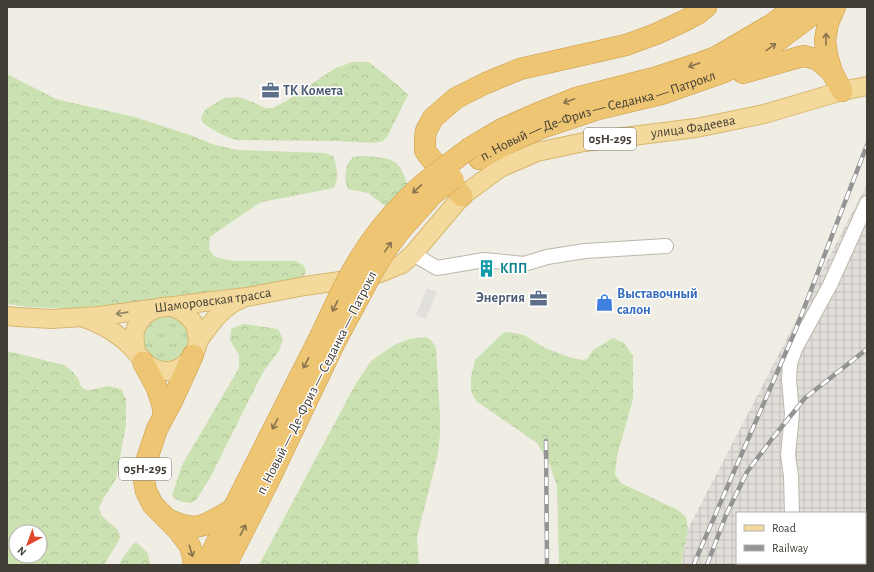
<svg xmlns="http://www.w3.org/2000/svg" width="874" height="572" font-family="'Alegreya Sans',sans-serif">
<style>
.industrial{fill:url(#industrial-grid);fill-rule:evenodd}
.grass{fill:url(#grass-tufts)}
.forest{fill:url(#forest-crowns);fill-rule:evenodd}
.parking{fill:#e2e0dd}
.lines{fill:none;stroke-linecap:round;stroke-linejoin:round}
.minor-casing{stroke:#beb7ac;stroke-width:16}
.major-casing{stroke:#d6b76e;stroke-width:20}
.highway-casing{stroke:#cb9a44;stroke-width:22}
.minor{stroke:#fff;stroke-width:14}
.major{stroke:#f3da9c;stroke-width:18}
.highway{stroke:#eec573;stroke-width:21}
.rail-casing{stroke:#949494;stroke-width:4.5}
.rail{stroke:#fff;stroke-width:3;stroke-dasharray:9;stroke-linecap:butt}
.highway-bridge-casing{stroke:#cb9a44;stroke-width:22;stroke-linecap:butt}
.highway-bridge{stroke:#eec573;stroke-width:21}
.oneway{stroke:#87734e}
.oneway2{stroke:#928463}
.labels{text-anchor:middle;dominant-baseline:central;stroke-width:3;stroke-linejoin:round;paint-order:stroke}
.shield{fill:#fff;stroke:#7b7772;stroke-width:1}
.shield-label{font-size:13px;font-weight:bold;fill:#423d35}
.service-label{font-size:14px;font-weight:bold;fill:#4e5e75;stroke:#fff;text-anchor:start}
.street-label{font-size:14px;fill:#423d35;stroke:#fff}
.culture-label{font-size:14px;font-weight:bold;fill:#0d838f;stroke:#fff;text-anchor:start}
.shop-label{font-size:14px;font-weight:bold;fill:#366cbe;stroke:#fff;text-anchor:start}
</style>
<defs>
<pattern id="industrial-grid" width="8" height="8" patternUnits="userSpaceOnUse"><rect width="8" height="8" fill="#e2dfda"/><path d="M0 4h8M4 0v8" fill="none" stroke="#c3c0bc"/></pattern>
<pattern id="grass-tufts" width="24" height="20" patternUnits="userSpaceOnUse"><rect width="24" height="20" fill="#cbe1b2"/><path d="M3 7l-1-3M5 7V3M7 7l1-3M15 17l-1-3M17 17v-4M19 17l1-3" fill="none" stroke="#b0c29a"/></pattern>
<pattern id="forest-crowns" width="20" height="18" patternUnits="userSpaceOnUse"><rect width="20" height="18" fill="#cbe1b2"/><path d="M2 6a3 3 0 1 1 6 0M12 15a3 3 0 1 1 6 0" fill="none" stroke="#b0c29a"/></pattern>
</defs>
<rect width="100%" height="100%" fill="#f0ede5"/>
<path class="industrial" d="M867,184V565H681L688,529ZM737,513H865V563H737Z"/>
<path class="grass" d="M170,313L185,323C187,328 191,335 190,341C189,355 171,367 158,361C153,359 147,353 143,349L141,331L152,317Z"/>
<path class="forest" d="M352,62H369L400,87L408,95L387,137L383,141L374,143L337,141L237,140C224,136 213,131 202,122L201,117L206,109L224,98L238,97L253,102L265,108H273L286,101L334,69Z
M7,74L56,99L135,117L190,135L215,145L238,150L325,153L333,156C337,166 339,179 334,188L262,202L256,205L210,237L209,250L214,256L218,258L234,261H296L303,265L306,270L305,274L299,280L82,309L28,307L7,304Z
M361,156C372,157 391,156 398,165C403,170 406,181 409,188L388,208L368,193L348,189C344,183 345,168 349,162C350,160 352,159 353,157Z
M244,324L278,329L283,339L279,351L265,369L256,386L210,478L196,500L191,503L182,502L174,498L172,495L182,465L239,368V355L230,340L231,329Z
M509,332L524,335L545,348L569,357L582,360L587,359L593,350L613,338L624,343L633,356V399L617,456L615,474L621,483L678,510L686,517L688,529L681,565H559L557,486L549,463L537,443L476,401L471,391V377L475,360L499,337L503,333Z
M426,337L432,341L436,348L440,416V434L438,454L417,537L419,565H259L355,385L371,361L394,345L409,339Z
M7,351L64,365L73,372L79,380L80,385L84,389L89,390L108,386L121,389L126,399V425L116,479L103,499L99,508L102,516L118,530L120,537L118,542L104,565H7ZM16,532H40V556H16Z
M136,542L147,552L151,565H118L132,545Z"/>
<path class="parking" d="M427,288L437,292L426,319L416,315Z"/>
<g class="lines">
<defs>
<path id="minor" d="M413,254L437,268L484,260L524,264L547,257L585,251L666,246
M792,513L791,476L788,455L792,414L789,379L790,364L795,349L830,285L867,203
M794,565V563"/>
<g id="major">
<path id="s1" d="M7,316L17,317L52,319L99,316L204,302L247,297L305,286L361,278L380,273L402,264L413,254L462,196L500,168L537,152L584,142L696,128L764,114L842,91L867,86"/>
<path d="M84,318C99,323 112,330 124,340C139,352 146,373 170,371C184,369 196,356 198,342C198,339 197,336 197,333C196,331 196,329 196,327C192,319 186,314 179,310C163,301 142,312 136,328C133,335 135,344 136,352"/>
<path d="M198,341C210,325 222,306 241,299"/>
</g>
<g id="highway">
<path d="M835,7L828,23L825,40L827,55L832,72L842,91"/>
<path d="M743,73L803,56L817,59L832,72"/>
<path d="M470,148L502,129L536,114L576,98L654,78L697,64L716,57L771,25L795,7"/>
<path id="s2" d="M479,159L510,142L541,128L598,109L661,94L724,72L753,59L808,18L820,7"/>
<path d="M462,196L428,155L425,150V139L426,131L433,118L456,98L486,83L520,69L626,45L656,34L684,21L699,13L706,7"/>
<path d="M193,355L173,399L157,429L145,465L144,480L146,491L153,505L178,530L190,546L192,553L194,565"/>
<path d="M143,362L156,386L162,403L164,415"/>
<path d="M167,519C199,534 205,525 233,509"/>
<path d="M206,565L233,509L320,337"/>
<path d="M226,565L269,480L335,342"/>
</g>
</defs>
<use href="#minor" class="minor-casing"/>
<use href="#major" class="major-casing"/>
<use href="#highway" class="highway-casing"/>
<use href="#minor" class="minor"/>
<use href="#major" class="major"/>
<use href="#highway" class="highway"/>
<defs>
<path id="rail" d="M546,441L547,565
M694,565L696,559L796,329L867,145
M707,565L726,515L747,472L772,439L805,398L867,349"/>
</defs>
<use href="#rail" class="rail-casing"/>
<use href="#rail" class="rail"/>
<defs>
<path id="highway-bridge" d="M320,337C332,312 343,286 357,263C370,241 388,218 406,200C425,180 449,164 470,148
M335,342L373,271L385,251L399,232L433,194L453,179"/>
</defs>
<use href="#highway-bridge" class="highway-bridge-casing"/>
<use href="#highway-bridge" class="highway-bridge"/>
</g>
<defs><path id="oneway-shaft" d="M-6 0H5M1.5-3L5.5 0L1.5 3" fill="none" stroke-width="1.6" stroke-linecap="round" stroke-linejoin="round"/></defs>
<g class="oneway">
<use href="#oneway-shaft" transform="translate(826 39) rotate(-89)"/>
<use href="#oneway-shaft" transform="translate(771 47) rotate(-36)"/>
<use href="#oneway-shaft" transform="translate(694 65) rotate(161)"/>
<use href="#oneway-shaft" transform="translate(569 101) rotate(159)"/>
<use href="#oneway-shaft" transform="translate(417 189) rotate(137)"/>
<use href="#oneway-shaft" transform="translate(388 247) rotate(-55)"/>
<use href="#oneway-shaft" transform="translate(335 306) rotate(116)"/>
<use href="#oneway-shaft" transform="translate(306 363) rotate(117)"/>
<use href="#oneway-shaft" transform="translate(275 424) rotate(117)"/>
<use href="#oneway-shaft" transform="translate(243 530) rotate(-63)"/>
<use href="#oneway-shaft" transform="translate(191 551) rotate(73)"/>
</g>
<use class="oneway2" href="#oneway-shaft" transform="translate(122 313) rotate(172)"/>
<defs>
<symbol id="office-bare" viewBox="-9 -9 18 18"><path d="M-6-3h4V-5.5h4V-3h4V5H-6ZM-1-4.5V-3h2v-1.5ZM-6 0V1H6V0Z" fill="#5c6f8a" stroke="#fff" stroke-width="2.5" paint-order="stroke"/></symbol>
<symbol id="building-bare" viewBox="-9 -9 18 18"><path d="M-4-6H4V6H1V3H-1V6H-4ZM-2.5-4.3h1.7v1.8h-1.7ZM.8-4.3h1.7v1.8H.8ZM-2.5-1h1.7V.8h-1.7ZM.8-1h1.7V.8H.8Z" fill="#0f9aa8" stroke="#fff" stroke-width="2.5" paint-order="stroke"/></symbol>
<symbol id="shop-bare" viewBox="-9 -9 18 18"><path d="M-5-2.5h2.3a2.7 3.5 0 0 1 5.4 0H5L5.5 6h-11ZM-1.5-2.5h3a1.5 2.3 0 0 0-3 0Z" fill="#3f7fe0" stroke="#fff" stroke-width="2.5" paint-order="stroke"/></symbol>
</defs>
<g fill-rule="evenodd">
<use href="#office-bare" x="258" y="78" width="25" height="25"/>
<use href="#building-bare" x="474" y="256" width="25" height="25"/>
<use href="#office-bare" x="526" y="286" width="25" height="25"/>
<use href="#shop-bare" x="592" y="290" width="25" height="25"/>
</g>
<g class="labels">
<g class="shield">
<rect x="584" y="128" width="52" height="22" rx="3"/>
<rect x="119" y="458" width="52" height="22" rx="3"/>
</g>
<g class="shield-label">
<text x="610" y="139">05Н-295</text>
<text x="145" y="469">05Н-295</text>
</g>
<g class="service-label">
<text x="283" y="91">ТК Комета</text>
<text x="525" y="298" text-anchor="end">Энергия</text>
</g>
<g class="street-label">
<text stroke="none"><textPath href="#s2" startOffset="127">п. Новый — Де-Фриз — Седанка — Патрокл</textPath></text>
<text stroke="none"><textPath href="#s1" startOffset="737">улица Фадеева</textPath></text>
<text stroke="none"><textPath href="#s1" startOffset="207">Шаморовская трасса</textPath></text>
<text transform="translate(317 383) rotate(-63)">п. Новый — Де-Фриз — Седанка — Патрокл</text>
</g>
<g class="culture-label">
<text x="500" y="269">КПП</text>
</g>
<g class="shop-label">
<text x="617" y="294">Выставочный<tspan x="617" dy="16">салон</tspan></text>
</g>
</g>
<rect width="874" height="572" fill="none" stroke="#423d35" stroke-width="16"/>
<rect x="736" y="512" width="130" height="52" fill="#ffffff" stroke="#b3b1ae"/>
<rect x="744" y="525" width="20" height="6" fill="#f3da9c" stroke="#b3b1ae"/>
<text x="772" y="532" font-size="12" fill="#423d35">Road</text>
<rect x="744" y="545" width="20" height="6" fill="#949494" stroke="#b3b1ae"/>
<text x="772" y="552" font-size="12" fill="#423d35">Railway</text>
<g transform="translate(28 544) rotate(221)"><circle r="19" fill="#ffffff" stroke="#b3b1ae"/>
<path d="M0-3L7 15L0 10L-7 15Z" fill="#e2472a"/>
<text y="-6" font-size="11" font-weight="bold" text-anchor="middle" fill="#423d35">N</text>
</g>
</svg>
